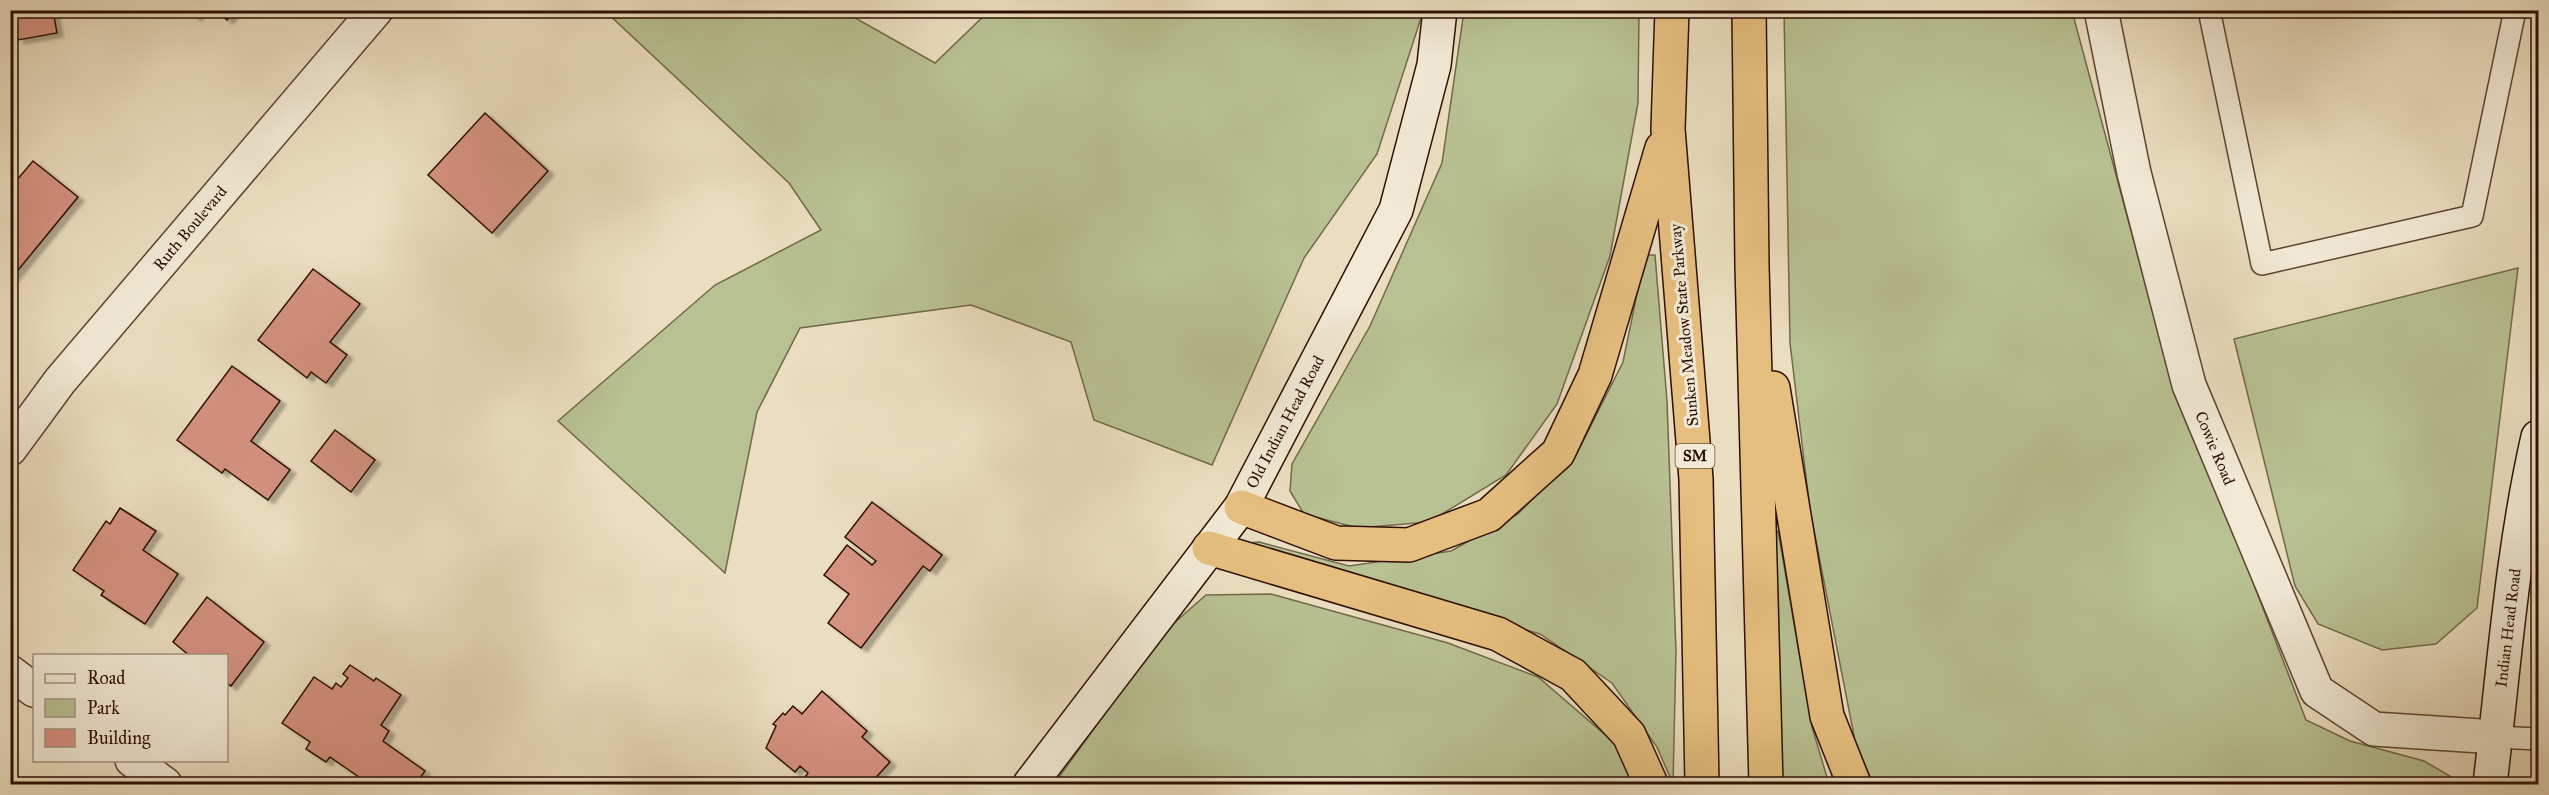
<svg xmlns="http://www.w3.org/2000/svg" width="2549" height="795" font-family="'IM FELL Great Primer',serif">
<style>
.green{fill:#b8c192;stroke:#72684a;stroke-width:1.5}
.building{fill:#d59281;stroke:#2c0e02;stroke-width:1.5;filter:url(#shadow)}
.lines{fill:none;stroke-linecap:round;stroke-linejoin:round}
.lane-casing{stroke:#5c4232;stroke-width:24}
.street-casing{stroke:#5c4232;stroke-width:36}
.secondary-casing{stroke:#2c0e02;stroke-width:36}
.highway-casing{stroke:#2c0e02;stroke-width:36}
.lane{stroke:#f2ead6;stroke-width:21}
.street{stroke:#f2ead6;stroke-width:33}
.secondary{stroke:#f2ead6;stroke-width:33}
.highway{stroke:#e6bf80;stroke-width:33}
.labels{text-anchor:middle;dominant-baseline:central;stroke-width:6;stroke-linejoin:round;paint-order:stroke}
.shield{fill:#f2ead6;stroke:#675042;stroke-width:1.5}
.shield-label{font-size:15px;font-weight:bold;fill:#2c0e02}
.street-label{font-size:16px;fill:#2c0e02;stroke:#f2ead6}
</style>
<defs>
<filter id="shadow"><feDropShadow dx="6" dy="4" stdDeviation="1.5" flood-color="#0004"/></filter>
</defs>
<rect width="100%" height="100%" fill="#ebdec0"/>
<filter id="stains"><feTurbulence type="fractalNoise" baseFrequency=".00333" numOctaves="4"/><feColorMatrix values="0 0 0 0 .2 0 0 0 0 .09 0 0 0 0 .02 0 0 0 .5 -.17"/></filter>
<radialGradient id="worn" r=".72"><stop offset=".6" stop-color="#630" stop-opacity="0"/><stop offset="1" stop-color="#630" stop-opacity=".3"/></radialGradient>
<path class="green" d="M605,11H843L935,63L989,11H1421V18L1377,154L1304,258L1212,465L1094,420L1071,342L971,305L800,328L757,412L725,573L558,421L715,285L821,230L789,183Z
M1464,11H1639L1638,103L1610,256L1557,404L1506,475L1429,522L1358,528L1304,514L1290,491L1292,464L1370,326L1442,163Z
M1784,11H2072L2162,346L2306,720L2350,741L2424,761L2455,779L2456,784H1873L1855,741L1810,510L1790,343Z
M1645,255H1655L1667,401L1676,651L1673,784L1657,747L1612,683L1540,634L1253,548L1246,543L1259,542L1349,566L1451,551L1518,514L1576,455L1623,362Z
M2518,268L2477,608L2436,644L2382,650L2318,624L2295,586L2234,339Z
M1778,531L1812,727L1829,784H1782L1773,534Z
M1271,594L1448,643L1538,677L1617,745L1636,784H1054L1165,631L1206,595Z"/>
<path class="building" d="M13,10H53L57,33L18,40Z
M187,10H201L195,17Z
M216,10H236L227,20Z
M485,113L548,171L492,233L428,175Z
M33,161L78,197L10,280V188Z
M313,269L360,304L330,342L347,355L326,383L311,372L307,378L258,340Z
M232,366L280,401L251,441L290,470L268,500L225,469L222,473L177,440Z
M335,430L375,460L351,492L311,461Z
M872,502L942,555L930,571L923,566L861,648L828,623L849,594L824,575L847,545L872,565L876,561L845,537Z
M120,508L156,531L143,550L178,574L145,624L101,595L104,591L73,570L106,521L110,524Z
M207,597L264,642L231,686L226,683V656H190L173,642Z
M350,665L374,681L376,678L401,695L381,725L389,731L383,741L425,771L416,784H369L330,757L326,762L306,749L310,742L282,723L314,677L332,689L336,683L341,687L348,678L343,674Z
M822,691L867,731L862,737L890,762L870,784H800L808,773L800,766L795,772L766,748L776,726L773,724L783,713L785,715L793,706L802,714Z"/>
<g class="lines">
<defs>
<path id="lane" d="M2209,10L2262,264L2472,216L2515,10
M2496,737L2538,739"/>
<path id="street" d="M2101,10L2134,173L2189,385L2317,691L2374,729L2496,737
M10,449L60,381L376,10
M10,672L34,690
M132,760L165,784"/>
<path id="secondary" d="M1030,784L1241,507L1396,210L1434,65L1440,10
M2490,784C2504,668 2512,551 2538,437"/>
<path id="highway" d="M1672,10L1668,129L1696,479L1702,784
M1749,10L1752,266L1766,784
M1773,388L1827,716L1854,784
M1241,507L1336,543L1409,545L1489,515L1558,453L1595,375L1662,148
M1209,548L1498,634L1573,675L1629,735L1651,784"/>
</defs>
<use href="#lane" class="lane-casing"/>
<use href="#street" class="street-casing"/>
<use href="#secondary" class="secondary-casing"/>
<use href="#highway" class="highway-casing"/>
<use href="#lane" class="lane"/>
<use href="#street" class="street"/>
<use href="#secondary" class="secondary"/>
<use href="#highway" class="highway"/>
</g>
<g class="labels">
<rect class="shield" x="1675.5" y="444" width="39" height="24" rx="4.5"/>
<g class="shield-label">
<text x="1695" y="456">SM</text>
</g>
<g class="street-label">
<text transform="translate(190 228) rotate(-50)">Ruth Boulevard</text>
<text transform="translate(1684 325) rotate(-95)">Sunken Meadow State Parkway</text>
<text transform="translate(1285 422) rotate(-62)">Old Indian Head Road</text>
<text transform="translate(2215 448) rotate(67)">Cowie Road</text>
<text transform="translate(2508 628) rotate(-83)">Indian Head Road</text>
</g>
</g>
<rect width="2549" height="795" fill="none" stroke="#ebdec0" stroke-width="36"/>
<rect x="12" y="12" width="2525" height="771" fill="none" stroke="#2c0e02" stroke-width="3"/>
<rect x="18" y="18" width="2513" height="759" fill="none" stroke="#2c0e02" stroke-width="1.5"/>
<rect x="33" y="654" width="195" height="108" fill="#f2ead6" stroke="#a39281" stroke-width="1.5"/>
<rect x="45" y="674" width="30" height="9" fill="#f2ead6" stroke="#a39281" stroke-width="1.5"/>
<text x="87" y="684" font-size="18" fill="#2c0e02">Road</text>
<rect x="45" y="699" width="30" height="18" fill="#b8c192" stroke="#a39281" stroke-width="1.5"/>
<text x="87" y="714" font-size="18" fill="#2c0e02">Park</text>
<rect x="45" y="729" width="30" height="18" fill="#d59281" stroke="#a39281" stroke-width="1.5"/>
<text x="87" y="744" font-size="18" fill="#2c0e02">Building</text>
<rect width="100%" height="100%" filter="url(#stains)"/>
<rect width="100%" height="100%" fill="url(#worn)"/>
</svg>
